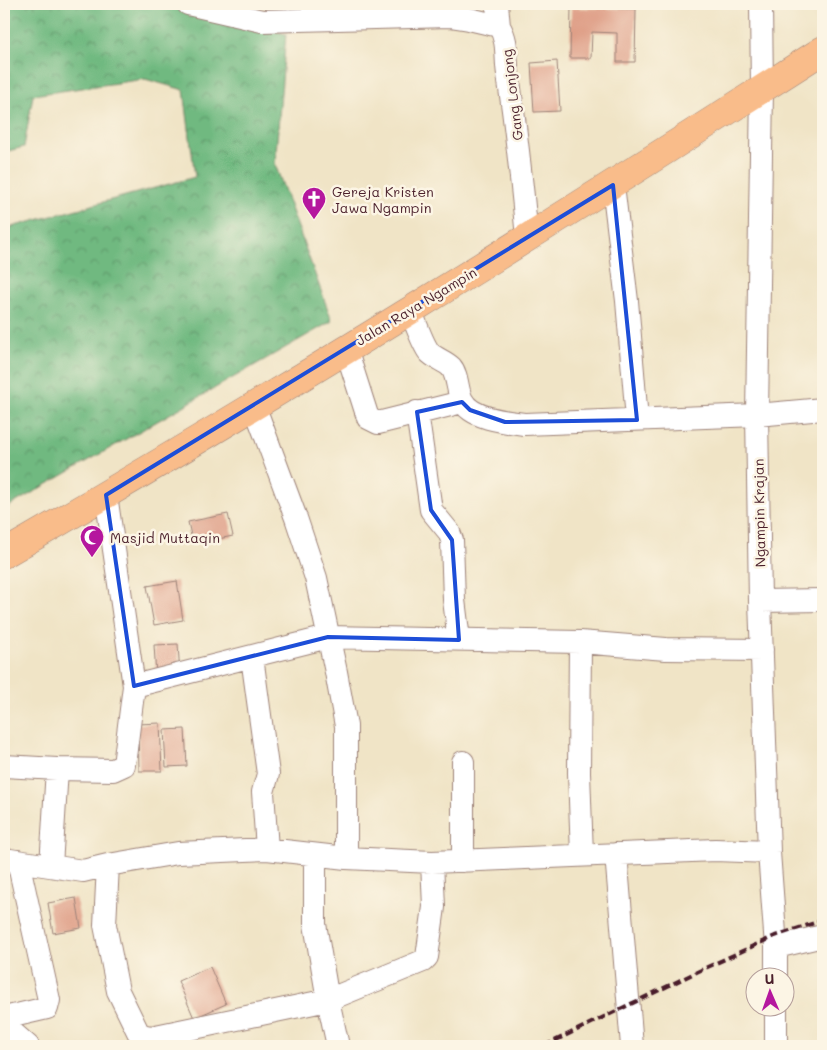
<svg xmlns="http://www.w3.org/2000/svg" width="827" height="1050" font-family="Mali,sans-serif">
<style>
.forest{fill:url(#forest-crowns);stroke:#5d6c56}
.building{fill:#df9f87}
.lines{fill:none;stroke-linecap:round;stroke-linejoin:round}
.street-casing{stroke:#9d8278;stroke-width:24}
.primary-casing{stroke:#9d8278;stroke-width:29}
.street{stroke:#fff;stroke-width:22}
.primary{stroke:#f9bc8a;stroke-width:28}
.rail{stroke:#4a1f2b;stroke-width:4;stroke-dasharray:8 4;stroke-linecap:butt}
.marked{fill:none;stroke:#1d4ed8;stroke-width:4;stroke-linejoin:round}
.labels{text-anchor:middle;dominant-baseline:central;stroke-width:5;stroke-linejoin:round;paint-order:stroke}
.street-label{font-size:14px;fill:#4a1f2b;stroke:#fcf5e5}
.poi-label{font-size:14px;fill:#4a1f2b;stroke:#fcf5e5;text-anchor:start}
</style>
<defs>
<pattern id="forest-crowns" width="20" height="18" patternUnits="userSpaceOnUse" patternTransform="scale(1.25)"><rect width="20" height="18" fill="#70b980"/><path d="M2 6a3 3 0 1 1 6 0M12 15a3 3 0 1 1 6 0" fill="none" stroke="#5e9669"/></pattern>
</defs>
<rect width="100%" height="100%" fill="#fcf5e5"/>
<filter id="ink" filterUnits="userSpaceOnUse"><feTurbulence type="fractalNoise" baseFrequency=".02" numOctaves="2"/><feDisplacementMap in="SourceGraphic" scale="10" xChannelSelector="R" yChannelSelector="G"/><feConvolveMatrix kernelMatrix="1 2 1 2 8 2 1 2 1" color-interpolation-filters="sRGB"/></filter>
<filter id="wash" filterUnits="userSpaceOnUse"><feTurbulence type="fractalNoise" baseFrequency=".0096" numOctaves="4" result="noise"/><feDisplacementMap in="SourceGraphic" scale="20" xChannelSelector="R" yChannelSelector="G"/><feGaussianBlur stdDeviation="1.12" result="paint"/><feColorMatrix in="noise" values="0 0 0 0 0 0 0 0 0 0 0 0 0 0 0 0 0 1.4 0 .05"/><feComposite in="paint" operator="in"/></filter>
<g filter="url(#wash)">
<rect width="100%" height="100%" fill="#f0e4c6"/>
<path class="forest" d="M4,4H159L286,34L275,164L332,321L4,509V229L195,177L184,90L145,79L33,95L24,147L4,152Z"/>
<g id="blocks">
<path class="building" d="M571,8L636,9L635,62H617V33L592,32L591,58H570Z
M557,61L560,111L534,112L531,63Z
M228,514L233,536L193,544L188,522Z
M177,581L183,620L154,625L147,586Z
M178,644L180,675L156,676L154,645Z
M160,723L162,771H139L138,724Z
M185,729L187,766L166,767L164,730Z
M76,898L81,928L53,933L48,903Z
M210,967L226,1004L194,1018L178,981Z"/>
</g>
</g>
<g filter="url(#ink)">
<use href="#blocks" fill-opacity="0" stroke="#9d8278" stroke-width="1"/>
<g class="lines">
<defs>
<path id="street" d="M188,4L262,21L450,16L469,19L499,26C509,42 505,57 508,74C516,129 522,183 527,238
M497,4L499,26
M761,4L762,89L757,415L760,601L769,852L776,947V978
M613,185L627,301L637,420
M410,309C415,321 422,343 429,352C434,358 445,361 451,367C458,375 457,391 462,400C471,419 507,422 525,424L757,415L823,409
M346,349L368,418L378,423L462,402
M254,405L296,518L316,578L336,672L346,726V858
M417,412L431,510L449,532L452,540L454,600L459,640
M760,601L823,600
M580,642L579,773L582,855
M252,657L268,774L263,792L267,849
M134,686L328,637L580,642L666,649L762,650
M4,766L57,769
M616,854L632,1046
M4,860H10L83,871L108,865L178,853L267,849L346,858L432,862L715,850L769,852
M463,861V762
M108,865L105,925L118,991L138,1032L141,1035L151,1037L328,1000L315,924V855
M51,866L57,769L113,770L124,765L134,686L106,495
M776,947L823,936
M776,1008V1046
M4,1018L47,1008L49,1000L18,861
M4,1025L28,1046
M338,1046L328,1000L423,961L427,957L434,907L432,862"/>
<path id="primary" d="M4,554C281,394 553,223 823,50"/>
</defs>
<use href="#street" class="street-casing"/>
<use href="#primary" class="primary-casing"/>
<use href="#street" class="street"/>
<use href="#primary" class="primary"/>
<path class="rail" d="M544,1046L701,970L775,936L823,920"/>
</g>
</g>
<path class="marked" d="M613,185L637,420L505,422L470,410L462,402L417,412L431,510L452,540L459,640L328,637L134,686L106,495Z"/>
<defs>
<symbol id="church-pin" viewBox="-11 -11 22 30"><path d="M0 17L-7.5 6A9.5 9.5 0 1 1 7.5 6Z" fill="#b5179e" stroke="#fcf5e5"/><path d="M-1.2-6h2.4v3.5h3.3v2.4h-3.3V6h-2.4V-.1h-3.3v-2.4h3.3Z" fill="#fff"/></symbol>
<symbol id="mosque-pin" viewBox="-11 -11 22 30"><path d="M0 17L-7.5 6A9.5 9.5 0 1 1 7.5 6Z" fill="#b5179e" stroke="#fcf5e5"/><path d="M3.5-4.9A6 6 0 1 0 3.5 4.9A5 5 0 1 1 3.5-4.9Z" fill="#fff"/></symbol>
</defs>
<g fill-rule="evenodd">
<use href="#church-pin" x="300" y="185" width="28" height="38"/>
<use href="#mosque-pin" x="78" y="523" width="28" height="38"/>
</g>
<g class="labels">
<g class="street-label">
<text transform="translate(512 95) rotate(-97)">Gang Lonjong</text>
<text transform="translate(416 306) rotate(-31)">Jalan Raya Ngampin</text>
<text transform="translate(759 513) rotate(-91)">Ngampin Krajan</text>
</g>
<g class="poi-label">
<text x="332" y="191">Gereja Kristen<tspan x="332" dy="16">Jawa Ngampin</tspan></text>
<text x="110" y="537">Masjid Muttaqin</text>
</g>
</g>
<rect width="827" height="1050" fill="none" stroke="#fcf5e5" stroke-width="20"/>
<g transform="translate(770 992) rotate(358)"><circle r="24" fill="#fcf5e5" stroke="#b59f9b"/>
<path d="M0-4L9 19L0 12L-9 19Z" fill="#b5179e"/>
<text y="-8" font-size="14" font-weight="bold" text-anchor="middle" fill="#4a1f2b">U</text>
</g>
</svg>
